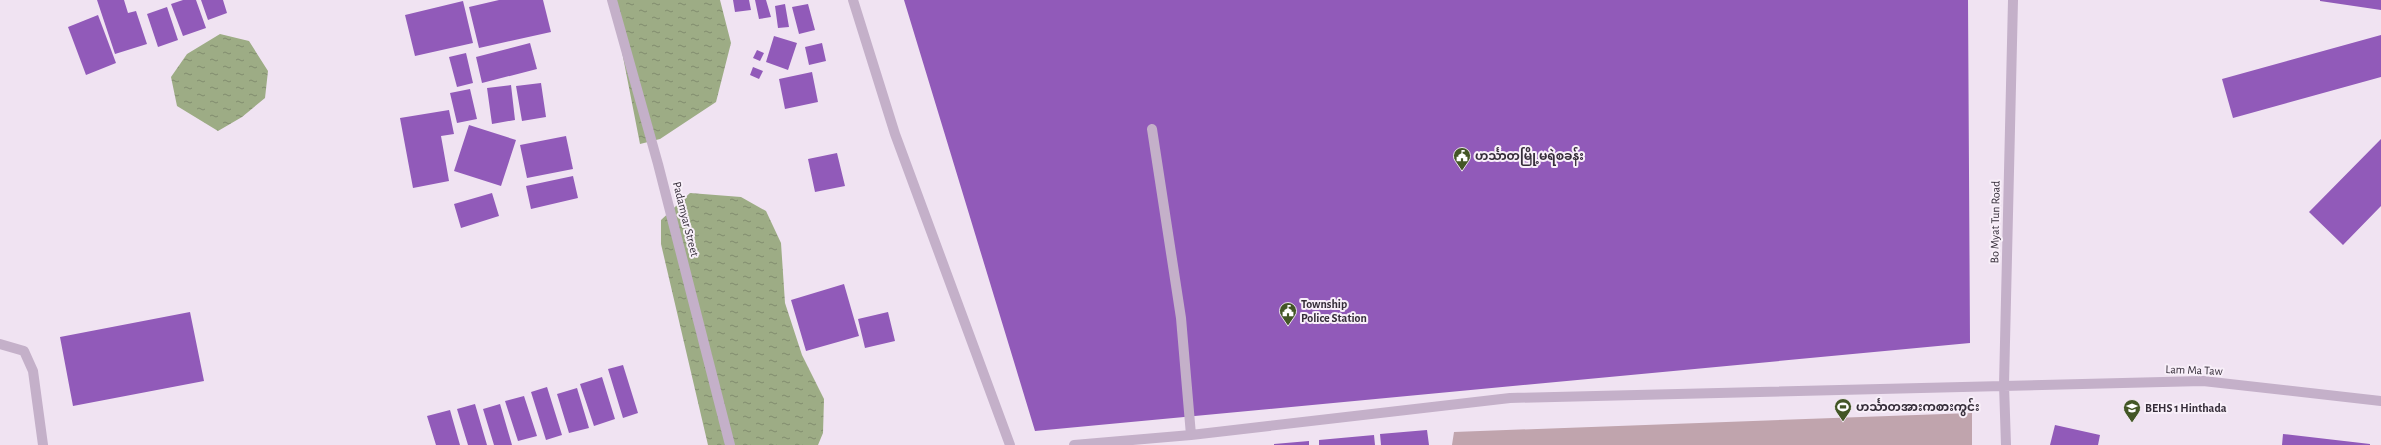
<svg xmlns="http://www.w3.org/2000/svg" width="2381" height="445" font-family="'Alegreya Sans','Noto Sans Myanmar',sans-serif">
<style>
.garden{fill:#c0a4ad}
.water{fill:url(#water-ripples)}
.building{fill:#915ab9}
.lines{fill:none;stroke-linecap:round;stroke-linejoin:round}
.minor{stroke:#c4b0c9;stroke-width:10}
.labels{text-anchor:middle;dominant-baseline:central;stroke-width:4;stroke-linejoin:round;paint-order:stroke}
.poi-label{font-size:12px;font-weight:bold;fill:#352d39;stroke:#f8eff9;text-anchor:start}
.street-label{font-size:12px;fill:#352d39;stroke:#f8eff9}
</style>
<defs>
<pattern id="water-ripples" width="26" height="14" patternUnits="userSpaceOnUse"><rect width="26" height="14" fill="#9dac85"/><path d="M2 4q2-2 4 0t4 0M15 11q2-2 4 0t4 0" fill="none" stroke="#818c6e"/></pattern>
</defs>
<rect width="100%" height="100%" fill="#f0e3f2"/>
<path class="garden" d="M1972,413V445H1452L1454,432Z"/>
<path class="water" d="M614,0H720L731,43L716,102L660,139L640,144L616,21Z
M220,34L249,41L268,71L265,98L242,117L218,131L177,106L171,77L187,54Z
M690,193L741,197L766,211L781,243L785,303L802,355L824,399L823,433L818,445H708L661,244V220Z"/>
<path class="building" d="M97,0H124L128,13L136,11L147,44L115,54Z
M183,0H196L206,28L183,36L171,4Z
M201,0H223L227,13L208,20Z
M499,0H543L551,32L479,48L469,7Z
M733,0H749L751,10L735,12Z
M755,0H766L771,17L759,19Z
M904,0H1968L1970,343L1035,431Z
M2320,0H2381V10L2320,1Z
M463,1L473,43L415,56L405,15Z
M785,4L789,27L778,28L775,6Z
M808,4L815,30L799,34L792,7Z
M167,7L178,40L158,47L147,14Z
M98,15L116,63L86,75L68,27Z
M2381,35V77L2233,118L2222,79Z
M774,36L797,43L788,70L766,62Z
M530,43L537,69L482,83L476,57Z
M822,43L826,61L809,65L805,47Z
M757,50L764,53L760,61L753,58Z
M466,53L473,83L457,87L449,57Z
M753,67L763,71L759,79L750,75Z
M812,72L818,102L785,109L779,79Z
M541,83L546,117L522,121L516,86Z
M511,85L515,120L492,124L487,88Z
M470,89L477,119L457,123L450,93Z
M449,110L454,134L441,136L449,181L413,188L400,118Z
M469,125L516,140L501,186L454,171Z
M566,136L573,169L527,178L520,145Z
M2381,139V206L2343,245L2309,212Z
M837,153L845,186L815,192L808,159Z
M573,176L578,198L531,209L526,186Z
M492,193L499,216L461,228L454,204Z
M844,284L859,336L806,351L791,300Z
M190,312L204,381L73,406L60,337Z
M888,312L895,341L865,348L858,319Z
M623,365L638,413L623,418L608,369Z
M602,377L615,419L594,426L580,384Z
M547,387L562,435L546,440L531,392Z
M577,388L589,428L569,433L557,394Z
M524,396L537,436L518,441L505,401Z
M475,404L487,445H468L457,409Z
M500,404L512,445H494L483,409Z
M450,410L460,445H436L427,416Z
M2055,425L2100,435L2098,445H2050Z
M1427,430L1429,445H1381L1380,434Z
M2283,434L2370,444V445H2282Z
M1374,435L1375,445H1319V440Z
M1309,441V445H1274V444Z"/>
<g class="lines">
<path class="minor" d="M612,0L658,164L730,445
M853,0L895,134L1010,445
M1152,129L1181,318L1191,435
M0,344L24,351L33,371L43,445
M1074,445L1191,435L1510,398L2203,381L2381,401
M2006,445L2004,385L2013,0"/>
</g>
<defs>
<symbol id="civic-pin" viewBox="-11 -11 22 30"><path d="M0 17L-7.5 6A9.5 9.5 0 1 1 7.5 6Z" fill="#435626" stroke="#f8eff9"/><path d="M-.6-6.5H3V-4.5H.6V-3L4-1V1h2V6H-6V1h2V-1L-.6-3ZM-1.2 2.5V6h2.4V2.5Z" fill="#fff"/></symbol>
<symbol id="stadium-pin" viewBox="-11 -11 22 30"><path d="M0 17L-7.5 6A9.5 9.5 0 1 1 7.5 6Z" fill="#435626" stroke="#f8eff9"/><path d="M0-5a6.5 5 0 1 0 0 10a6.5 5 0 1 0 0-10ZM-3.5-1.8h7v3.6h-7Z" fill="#fff"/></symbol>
<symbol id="school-pin" viewBox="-11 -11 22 30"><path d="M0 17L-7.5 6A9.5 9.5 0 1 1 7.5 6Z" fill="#435626" stroke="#f8eff9"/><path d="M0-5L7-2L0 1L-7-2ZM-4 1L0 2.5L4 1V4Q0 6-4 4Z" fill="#fff"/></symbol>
</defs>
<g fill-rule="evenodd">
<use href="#civic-pin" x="1452" y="146" width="20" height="27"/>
<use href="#civic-pin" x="1278" y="301" width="20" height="27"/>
<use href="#stadium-pin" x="1833" y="397" width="20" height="27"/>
<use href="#school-pin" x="2122" y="398" width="20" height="27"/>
</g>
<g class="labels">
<g class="poi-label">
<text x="1475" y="156">ဟင်္သာတမြို့မရဲစခန်း</text>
<text x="1301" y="304">Township<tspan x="1301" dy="14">Police Station</tspan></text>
<text x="1856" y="407">ဟင်္သာတအားကစားကွင်း</text>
<text x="2145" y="408">BEHS 1 Hinthada</text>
</g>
<g class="street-label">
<text transform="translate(686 219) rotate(76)">Padamyar Street</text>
<text transform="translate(1995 222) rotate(-89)">Bo Myat Tun Road</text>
<text transform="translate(2194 370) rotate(2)">Lam Ma Taw</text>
</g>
</g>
</svg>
